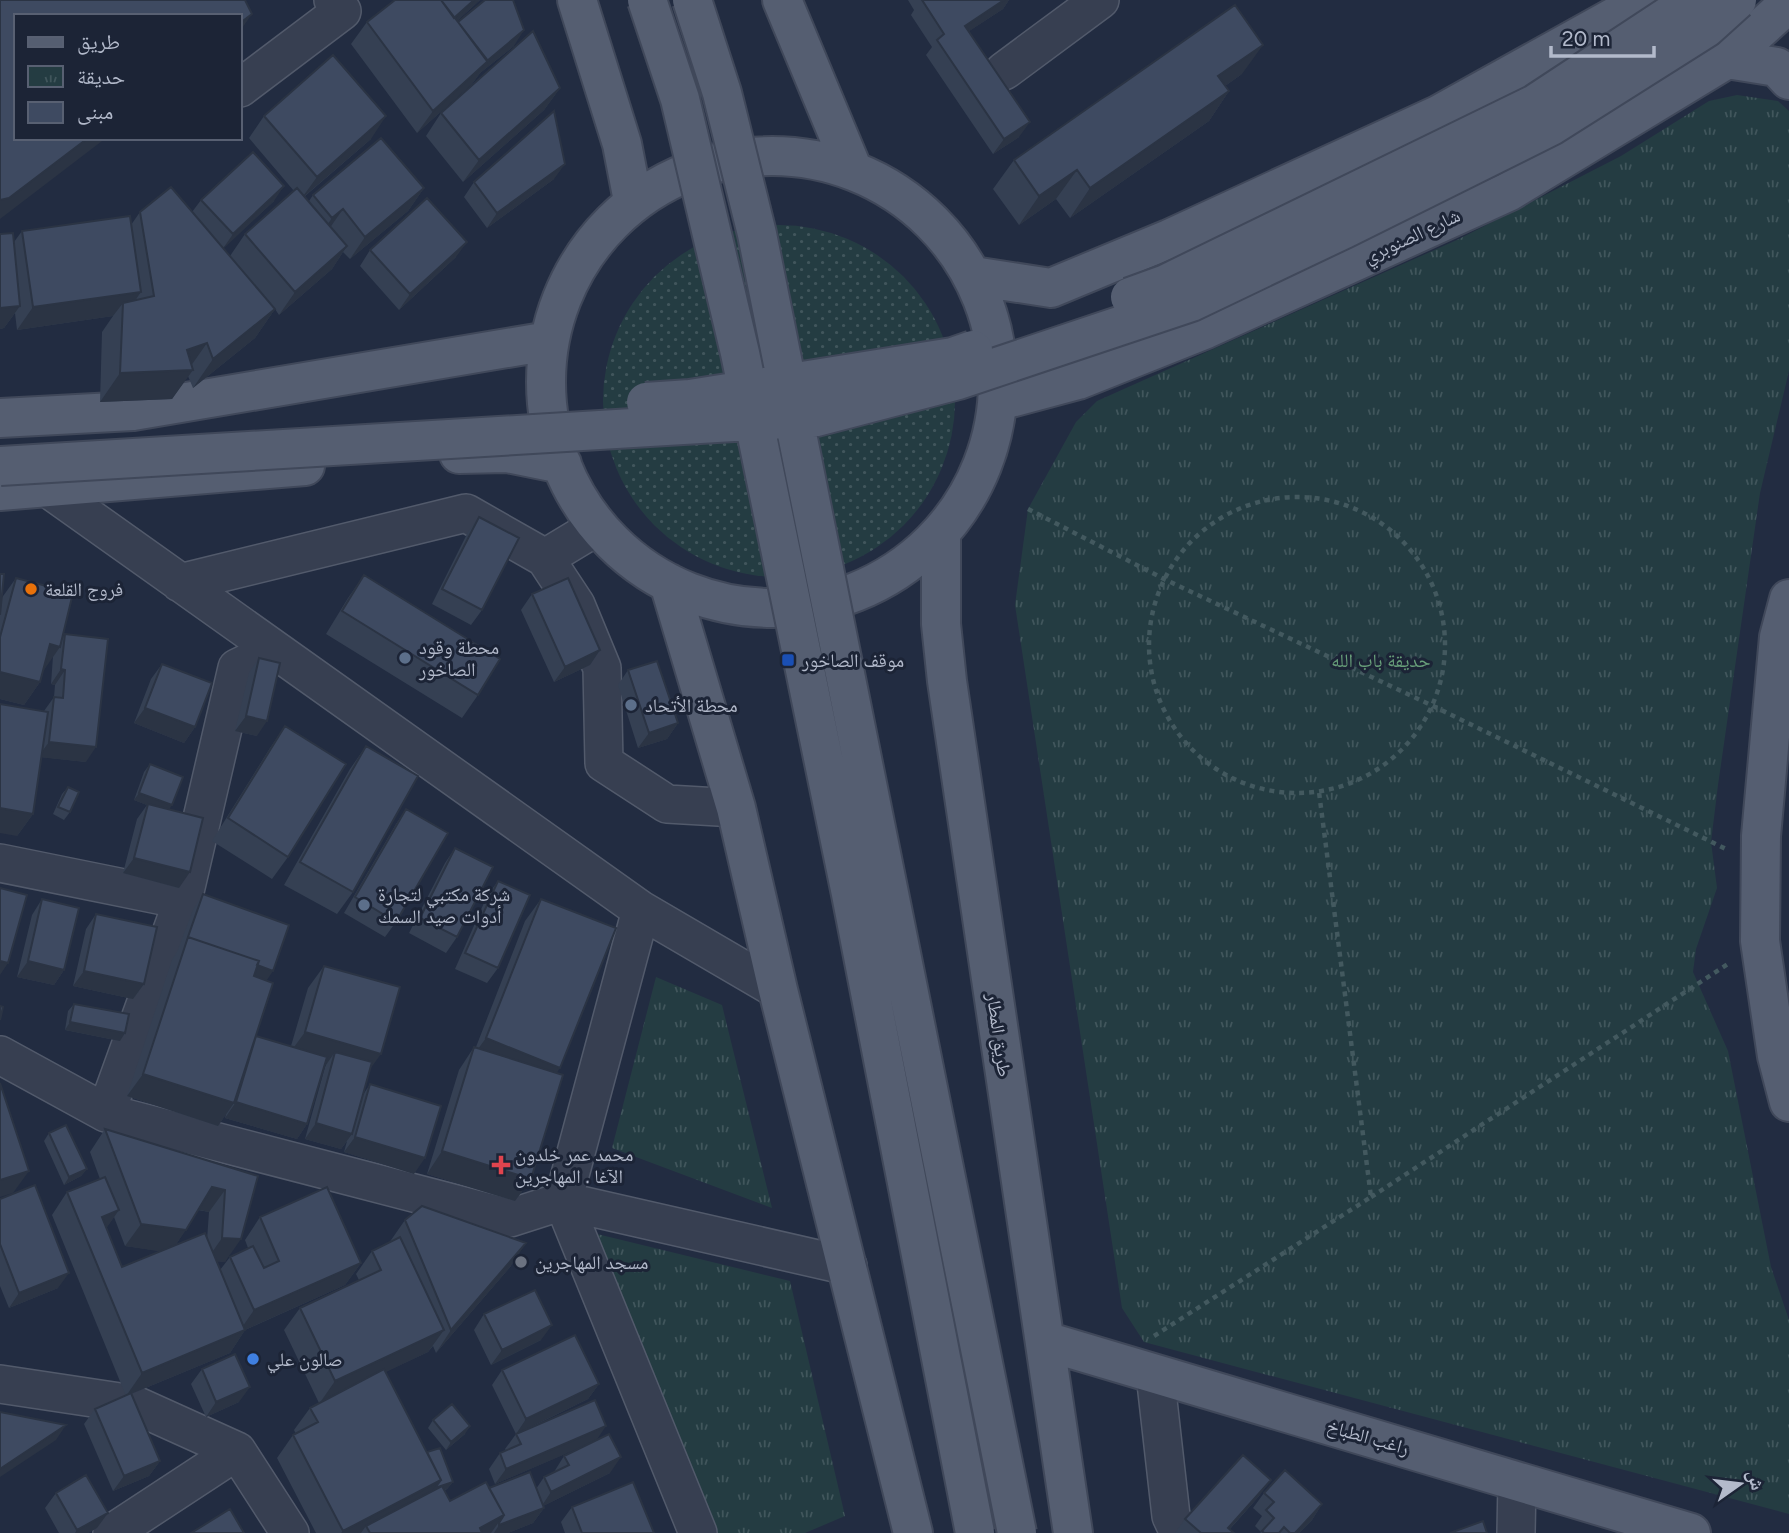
<svg xmlns="http://www.w3.org/2000/svg" width="1789" height="1533" font-family="Figtree,'Noto Naskh Arabic',sans-serif">
<style>
.grass{fill:url(#grass-dots)}
.park{fill:url(#park-tufts)}
.lines{fill:none;stroke-linecap:round;stroke-linejoin:round}
.minor-casing{stroke:#525a6b;stroke-width:40}
.major-casing{stroke:#40485a;stroke-width:42}
.path{stroke:#43595f;stroke-width:4.5;stroke-dasharray:5 5;stroke-linecap:butt}
.minor{stroke:#373f51;stroke-width:37}
.major{stroke:#555e71;stroke-width:38}
.major-bridge-casing{stroke:#40485a;stroke-width:42;stroke-linecap:butt}
.major-bridge{stroke:#555e71;stroke-width:38}
.wall{fill:#354053;fill-rule:evenodd}
.shaded-wall{fill:#2b3444}
.building{fill:#3e4a61;stroke:#2b3444;stroke-width:2}
.food-dot{fill:#e8710a;stroke:#1c2436;stroke-width:2.5}
.service-dot{fill:#5c6f8a;stroke:#1c2436;stroke-width:2.5}
.transit-dot{fill:#1a4fb4;stroke:#1c2436;stroke-width:2.5}
.health-dot{fill:#e0444e;stroke:#1c2436;stroke-width:2.5}
.worship-dot{fill:#6b7280;stroke:#1c2436;stroke-width:2.5}
.shop-dot{fill:#3f7fe0;stroke:#1c2436;stroke-width:2.5}
.labels{text-anchor:middle;dominant-baseline:central;stroke-width:6;stroke-linejoin:round;paint-order:stroke}
.street-label{font-size:19px;fill:#b3bacb;stroke:#1c2436}
.poi-label{font-size:19px;fill:#b3bacb;stroke:#1c2436;text-anchor:start}
.park-label{font-size:19px;fill:#689f7a;stroke:#1c2436}
</style>
<defs>
<pattern id="grass-dots" width="8" height="8" patternUnits="userSpaceOnUse" patternTransform="scale(1.75)"><rect width="8" height="8" fill="#243c42"/><path d="M2 2h.1M6 6h.1" fill="none" stroke="#41565c" stroke-width="1.8" stroke-linecap="round"/></pattern>
<pattern id="park-tufts" width="24" height="20" patternUnits="userSpaceOnUse" patternTransform="scale(1.75)"><rect width="24" height="20" fill="#243c42"/><path d="M3 7l-1-3M5 7V3M7 7l1-3M15 17l-1-3M17 17v-4M19 17l1-3" fill="none" stroke="#41565c"/></pattern>
</defs>
<rect width="100%" height="100%" fill="#222c41"/>
<path class="grass" d="M603 401a176 176 0 1 1 352 0a176 176 0 1 1-352 0Z"/>
<path class="park" d="M1737,95L1778,101L1789,111V371L1760,493L1718,785L1711,842L1717,888L1696,949L1693,972L1728,1051L1771,1267L1789,1320V1514L1144,1342L1122,1308L1015,605L1028,509L1076,422L1097,401L1459,239L1621,156L1709,101Z
M656,977L722,1005L772,1208L612,1148Z
M593,1233L790,1281L845,1516L805,1533H717Z"/>
<g class="lines">
<defs>
<path id="minor" d="M1004,71L1100,0
M240,88L342,11L333,0
M46,487L641,910L778,990
M545,558L576,605L602,668L604,763L667,804L736,808
M180,583L466,513L545,558L598,526
M0,863L183,900
M641,910L563,1201L698,1533
M0,1055L106,1113L510,1218L563,1201L848,1266
M106,1113L183,900L237,668L274,650
M1155,1374L1171,1516L1179,1533
M0,1384L133,1404L237,1451L290,1533
M112,1533L237,1451
M1516,1533L1517,1481"/>
<path id="major" d="M577,0L622,144L633,201
M782,0L852,168
M1727,59L1777,67L1789,80
M546 382a226 226 0 1 1 452 0a226 226 0 1 1-452 0Z
M973,276L1051,288L1169,239L1438,115L1618,15L1637,0
M999,401L1078,380L1206,329L1508,192L1727,59L1789,3
M0,418L133,411L549,341
M459,454L507,453L562,464
M0,491L305,466
M941,535V624L947,681L1073,1533
M669,583L736,808L778,990L913,1533
M1789,599L1779,637L1761,836L1760,941L1777,1056L1789,1102
M1045,1341L1691,1533"/>
</defs>
<use href="#minor" class="minor-casing"/>
<use href="#major" class="major-casing"/>
<path class="path" d="M1149 645a148 148 0 1 1 296 0a148 148 0 1 1-296 0Z
M1028,509L1164,579L1433,706L1726,849
M1371,1197L1728,964
M1154,1336L1371,1197L1319,792"/>
<use href="#minor" class="minor"/>
<use href="#major" class="major"/>
<defs>
<path id="major-bridge" d="M647,0L680,99L740,353L851,894L975,1533
M692,0L722,93L757,234L1017,1533
M1130,297L1166,284L1535,104L1693,0
M646,402L690,399L953,357L973,350
M0,466L816,417L958,380L1191,302L1344,229L1551,126L1706,28L1737,0"/>
</defs>
<use href="#major-bridge" class="major-bridge-casing"/>
<use href="#major-bridge" class="major-bridge"/>
</g>
<path class="wall" d="M395,0H480L457,21L514,46L480,73L472,84L417,133L351,44L367,22Z
M908,0H1009L1003,9L969,31L1019,137L993,154L926,55L932,47L911,15L914,10Z
M1242,74L1225,86L1229,91L1209,121L1070,218L1056,199L1019,225L993,189L1014,160Z
M560,88L544,110L463,182L426,136L441,113Z
M264,116L371,139L304,197L309,201L313,195L424,188L408,211L350,259L343,252L332,269L279,315L275,309L255,338L193,388L188,376L172,399L100,402L102,332L113,316L17,330L15,313L4,328L0,329V234L14,242L22,231L131,225L140,212H192L201,200L274,201L223,248L230,256L245,234L294,191L249,138Z
M554,179L487,228L464,197L474,182Z
M370,250L456,257L399,310L360,266Z
M479,517L482,610L471,625L432,604L468,532Z
M0,574L1,599L16,578L62,637L65,634L86,762L41,757L33,814L17,836L44,711L54,697L55,685L51,684L53,656L43,669L40,682L24,705L0,699Z
M364,575L478,695L462,718L326,634L348,598Z
M532,594L600,650L590,665L554,682L521,610Z
M259,658L257,736L235,731L249,673Z
M162,664L195,727L184,743L134,723L151,679Z
M628,670L678,723L667,739L638,748L618,685Z
M285,726L288,857L272,879L212,841L270,748Z
M366,746L353,892L337,914L284,885L350,769Z
M150,764L170,809L179,888L123,873L137,819L147,805L134,800L144,772Z
M68,787L70,812L64,820L53,814L62,794Z
M406,809L396,922L385,937L344,913L396,824Z
M455,848L457,937L446,953L409,933L445,863Z
M498,881V968L487,983L455,969L487,896Z
M203,894L266,981L256,1036L291,1046L308,988L324,966L370,1070L363,1095L370,1084L414,1174L344,1152L347,1141L341,1149L305,1139L325,1067L326,1065H325L307,1124L297,1139L225,1118L226,1114L218,1126L127,1096L172,960L177,952L193,910Z
M42,899L64,970L54,985L17,977L32,915Z
M541,899L557,1073L531,1179L515,1201L427,1174L459,1070L474,1047H476L525,921Z
M96,914L144,984L133,999L73,986L86,929Z
M74,1004L120,1041L65,1030L68,1011Z
M105,1129L258,1176L225,1262L216,1261L220,1270L230,1257L248,1248L245,1240L260,1217L361,1263L345,1285L245,1330L230,1353L131,1394L160,1461L149,1476L113,1491L84,1424L95,1409L126,1396L52,1215L67,1192L100,1179L90,1152ZM198,1210L209,1212L207,1240L175,1246ZM114,1217L125,1246L161,1251L122,1267L106,1228Z
M49,1133L87,1169L81,1176L64,1185L44,1141Z
M0,1199L58,1288L9,1308L0,1286Z
M405,1220L511,1266L436,1353L433,1346L428,1352L385,1372L427,1452L453,1482L447,1489L444,1491L450,1501L489,1488L536,1489L544,1477L554,1472L564,1456L590,1443L495,1484L489,1469L500,1453L506,1451L505,1449L516,1434L492,1385L502,1370L599,1384L588,1399L521,1432L596,1441L610,1473L543,1506L544,1508L533,1523L508,1533H316L277,1458L293,1435L296,1434L294,1430L310,1408L319,1403L284,1330L300,1308L359,1280L356,1274L372,1251L389,1243Z
M484,1314L541,1340L491,1365L474,1330Z
M202,1369L239,1402L206,1417L191,1384Z
M433,1420L465,1434L446,1450L428,1428Z
M56,1493L97,1528L88,1533H59L45,1508Z
M1264,1493L1322,1504L1312,1520L1299,1533H1260L1261,1532L1255,1526L1262,1516L1253,1508Z
M1260,1495L1230,1529L1234,1533H1175L1185,1519Z
M572,1507L654,1533H565L561,1522Z"/>
<path class="shaded-wall" d="M474,0H480L443,34L454,19Z
M1004,0H1009L1003,9L954,41L965,26Z
M252,14L240,31V23Z
M524,30L514,46L480,73L472,84L417,133L433,111L486,62Z
M1263,45L1242,74L1198,105L1218,76Z
M560,88L544,110L463,182L479,160Z
M1229,91L1209,121L1070,218L1090,188Z
M386,116L371,139L301,199L317,177Z
M1030,122L1019,137L993,154L1004,139Z
M88,138H106L0,219V200Z
M565,164L554,179L487,228L497,213Z
M1077,170L1056,199L1019,225L1039,196Z
M284,186L274,201L222,250L233,234Z
M424,188L408,211L350,259L365,237Z
M343,209L327,232L316,241L332,218Z
M467,242L456,257L399,310L410,294Z
M347,246L332,269L279,315L295,292Z
M141,292L125,315L123,303L113,316L17,330L33,307Z
M20,306L4,328L0,329V308Z
M275,309L255,338L193,388L213,359Z
M207,343L188,370H193L172,399L100,402L120,373Z
M50,644L60,647L44,670L34,667Z
M600,650L590,665L554,682L565,667Z
M61,669L65,670L55,685L51,684Z
M0,672L40,682L24,705L0,699Z
M145,708L195,727L184,743L134,723Z
M246,716L267,721L257,736L235,731Z
M678,723L667,739L638,748L649,733Z
M49,742L96,747L86,762L38,757Z
M139,793L172,805L167,813L134,800Z
M0,808L33,814L17,836L0,833Z
M134,858L190,872L179,888L123,873Z
M187,940L273,971L263,986Z
M0,961L8,963L0,975Z
M28,961L64,970L54,985L17,977Z
M84,971L144,984L133,999L73,986Z
M70,1022L125,1033L120,1041L65,1030Z
M305,1032L381,1054L365,1076L335,1052L326,1065L289,1054Z
M486,1038L560,1068L545,1090L470,1060Z
M143,1074L234,1103L218,1126L127,1096Z
M236,1102L307,1124L297,1139L225,1118Z
M316,1123L352,1134L341,1149L305,1139Z
M355,1137L425,1158L414,1174L344,1152Z
M442,1151L531,1179L515,1201L427,1174Z
M87,1169L81,1176L64,1185L69,1177Z
M29,1171L13,1193L0,1197V1180Z
M212,1187L225,1190L209,1212L196,1209Z
M119,1210L103,1233L86,1240L102,1217Z
M141,1224L186,1230L170,1253L125,1246Z
M222,1238L241,1239L225,1262L206,1261Z
M526,1243L511,1266L436,1353L451,1330Z
M361,1263L345,1285L238,1333L254,1310Z
M69,1273L58,1288L9,1308L19,1293Z
M552,1325L541,1340L491,1365L502,1350Z
M245,1330L230,1353L126,1396L142,1373Z
M444,1330L428,1352L319,1404L335,1381Z
M599,1384L588,1399L516,1434L526,1419Z
M250,1387L239,1402L206,1417L216,1402Z
M66,1425L56,1440L0,1477V1469Z
M470,1426L465,1434L446,1450L451,1442Z
M606,1426L596,1441L495,1484L506,1469Z
M621,1457L610,1473L541,1507L551,1492Z
M160,1461L149,1476L113,1491L124,1476Z
M441,1480L425,1502L366,1526L361,1533H341L343,1531Z
M1271,1480L1260,1495L1226,1533L1228,1528Z
M453,1482L447,1489L430,1496L435,1488Z
M1322,1504L1312,1520L1299,1533H1295Z
M544,1508L533,1523L508,1533H494L499,1525Z
M108,1513L97,1528L88,1533H75L77,1530Z
M504,1515L491,1533H476L480,1528Z"/>
<path class="building" d="M0,0H245L252,14L240,23V16H16V138H88L9,198L0,200Z
M395,0H441L488,61L433,111L367,22Z
M441,0H474L454,18Z
M485,0H513L524,30L487,61L458,22Z
M922,0H1004L965,26L1030,122L1004,139L937,40L944,34Z
M1235,5L1263,45L1218,76L1229,91L1090,188L1077,170L1039,196L1014,160Z
M533,31L560,88L479,160L441,113Z
M333,55L386,116L317,177L264,116Z
M554,111L565,164L497,213L474,182Z
M381,138L424,188L365,237L343,209L332,218L313,195Z
M253,152L284,186L233,234L201,200Z
M171,187L275,309L213,359L207,343L187,350L193,370L120,373L123,303L154,296L140,212Z
M297,188L347,246L295,292L245,234Z
M427,198L467,242L410,294L370,250Z
M130,216L141,292L33,307L22,231Z
M13,233L20,306L0,308V234Z
M479,517L519,538L482,610L442,589Z
M0,574H4L0,615Z
M364,575L500,659L478,695L342,611Z
M16,578L73,593L60,647L50,644L40,682L0,672V637Z
M568,578L600,650L565,667L532,594Z
M65,634L108,639L96,747L49,742L54,697L63,698L65,670L61,669Z
M259,658L280,663L267,721L246,716Z
M657,661L678,723L649,733L628,670Z
M162,664L212,683L195,727L145,708Z
M0,704L48,712L33,814L0,808Z
M285,726L346,764L288,857L228,818Z
M366,746L418,776L353,892L300,862Z
M150,764L183,777L172,805L139,793Z
M68,787L79,792L70,812L58,807Z
M148,804L203,818L190,872L134,858Z
M406,809L448,833L396,922L355,897Z
M455,848L493,867L457,937L420,918Z
M498,881L530,895L498,968L465,953Z
M0,888L27,895L8,963L0,961Z
M203,894L289,925L273,971L257,965L259,961L188,937Z
M42,899L79,908L64,970L28,961Z
M541,899L616,928L560,1068L486,1038Z
M96,914L157,927L144,984L84,971Z
M188,937L259,961L254,976L273,983L234,1103L143,1074Z
M324,966L400,987L381,1054L305,1032Z
M74,1004L129,1014L125,1033L70,1022Z
M0,1006L3,1007L0,1020Z
M256,1036L327,1057L307,1124L236,1102Z
M474,1047L563,1075L531,1179L442,1151Z
M335,1052L372,1062L352,1134L316,1123Z
M0,1083L29,1171L0,1180Z
M370,1084L441,1106L425,1158L355,1137Z
M66,1125L87,1169L69,1177L49,1133Z
M105,1129L258,1176L241,1239L222,1238L225,1190L212,1187L186,1230L141,1224Z
M105,1177L119,1210L102,1217L122,1267L205,1233L245,1330L142,1373L67,1192Z
M35,1185L69,1273L19,1293L0,1244V1199Z
M327,1187L361,1263L254,1310L230,1257L253,1246L264,1268L279,1261L260,1217Z
M422,1206L526,1243L451,1330L405,1220Z
M400,1237L444,1330L335,1381L300,1308L381,1270L372,1251Z
M535,1290L552,1325L502,1350L484,1314Z
M575,1335L599,1384L526,1419L502,1370Z
M235,1354L250,1387L216,1402L202,1369Z
M384,1369L441,1480L343,1531L293,1435L318,1422L310,1408Z
M131,1393L160,1461L124,1476L95,1409Z
M595,1400L606,1426L506,1469L500,1453L521,1444L516,1434Z
M452,1404L470,1426L451,1442L433,1420Z
M0,1412L66,1425L0,1469Z
M609,1434L621,1457L551,1492L544,1477L569,1465L564,1456Z
M440,1448L453,1482L435,1488L441,1480L427,1452Z
M1243,1455L1271,1480L1228,1528L1234,1533H1201L1185,1519Z
M1285,1470L1322,1504L1295,1533H1290L1284,1527L1279,1533H1264L1262,1531L1274,1518L1266,1510L1274,1502L1264,1493Z
M530,1472L544,1508L499,1525V1523L504,1515L489,1488Z
M86,1475L108,1513L77,1530L56,1493Z
M486,1482L504,1515L480,1528L482,1533H370L366,1526L442,1486L450,1501Z
M633,1482L654,1533H582L572,1507Z
M230,1509L244,1533H191Z
M1483,1521L1487,1533H1450Z"/>
<circle class="food-dot" cx="31" cy="589" r="7"/>
<g class="service-dot">
<circle cx="405" cy="658" r="7"/>
<circle cx="631" cy="705" r="7"/>
<circle cx="364" cy="905" r="7"/>
</g>
<rect class="transit-dot" x="781" y="653" width="14" height="14" rx="3.5"/>
<path class="health-dot" d="M497.5 1154.5h7v7h7v7h-7v7h-7v-7h-7v-7h7z"/>
<circle class="worship-dot" cx="521" cy="1262" r="7"/>
<circle class="shop-dot" cx="253" cy="1359" r="7"/>
<g class="labels">
<g class="street-label">
<text transform="translate(1412 236) rotate(-25)">شارع الصنوبري</text>
<text transform="translate(999 1035) rotate(82)">طريق المطار</text>
<text transform="translate(1368 1437) rotate(16)">راغب الطباخ</text>
</g>
<g class="poi-label">
<text x="45" y="589">فروج القلعة</text>
<text x="419" y="647">محطة وقود<tspan x="419" dy="22">الصاخور</tspan></text>
<text x="802" y="660">موقف الصاخور</text>
<text x="645" y="705">محطة الأتحاد</text>
<text x="378" y="894">شركة مكتبي لتجارة<tspan x="378" dy="22">أدوات صيد السمك</tspan></text>
<text x="515" y="1154">محمد عمر خلدون<tspan x="515" dy="22">الآغا . المهاجرين</tspan></text>
<text x="535" y="1262">مسجد المهاجرين</text>
<text x="267" y="1359">صالون علي</text>
</g>
<g class="park-label">
<text x="1381" y="660">حديقة باب الله</text>
</g>
</g>
<rect x="14" y="14" width="228" height="126" fill="#1c2436" stroke="#586072" stroke-width="2"/>
<rect x="28" y="37" width="35" height="10" fill="#555e71" stroke="#586072" stroke-width="2"/>
<text x="77" y="49" font-size="21" fill="#b3bacb">طريق</text>
<rect x="28" y="66" width="35" height="21" fill="url(#park-tufts)" stroke="#586072" stroke-width="2"/>
<text x="77" y="84" font-size="21" fill="#b3bacb">حديقة</text>
<rect x="28" y="102" width="35" height="21" fill="#3e4a61" stroke="#586072" stroke-width="2"/>
<text x="77" y="119" font-size="21" fill="#b3bacb">مبنى</text>
<g transform="translate(1740 1484) rotate(76)" stroke="#1c2436" stroke-width="5" paint-order="stroke">
<path d="M0-5L12 26L0 18L-12 26Z" fill="#b3bacb"/>
<text y="-10" font-size="19" font-weight="bold" text-anchor="middle" fill="#b3bacb">ش</text>
</g>
<path d="M1551 46v10h103v-10" fill="none" stroke="#b3bacb" stroke-width="3.5"/>
<text x="1562" y="46" font-size="21" fill="#b3bacb" stroke="#1c2436" stroke-width="5" paint-order="stroke">20 m</text>
</svg>
